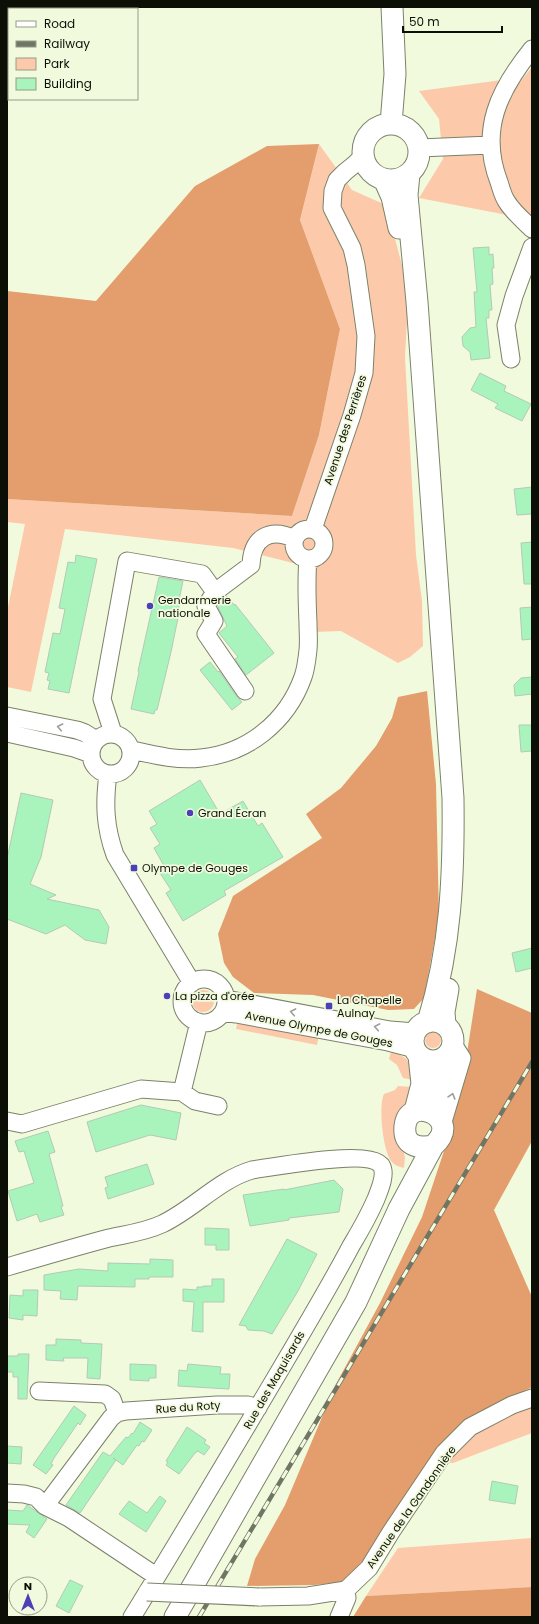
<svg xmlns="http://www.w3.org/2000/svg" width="539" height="1624" font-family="Poppins,sans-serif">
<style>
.green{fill:#fccaaa}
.forest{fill:#e49d6d}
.building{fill:#a9f4bc;stroke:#b2cab7}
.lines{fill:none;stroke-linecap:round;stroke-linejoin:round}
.minor-casing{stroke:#7b8269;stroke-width:19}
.major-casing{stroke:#7b8269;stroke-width:23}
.minor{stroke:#fff;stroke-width:17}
.major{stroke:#fff;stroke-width:21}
.rail-casing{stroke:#717664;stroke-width:4.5}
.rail{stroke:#f2fade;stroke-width:3;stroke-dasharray:9;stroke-linecap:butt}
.minor-bridge-casing{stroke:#7b8269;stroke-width:19;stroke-linecap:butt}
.minor-bridge{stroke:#fff;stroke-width:17}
.oneway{stroke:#9e9f9b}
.poi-dot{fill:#4b40b6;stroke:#f2fade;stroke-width:1.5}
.labels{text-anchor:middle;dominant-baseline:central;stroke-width:3.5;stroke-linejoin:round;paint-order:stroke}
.street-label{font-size:11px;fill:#0c0f06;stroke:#f2fade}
.poi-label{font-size:11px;fill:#0c0f06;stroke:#f2fade;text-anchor:start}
</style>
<rect width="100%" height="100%" fill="#f2fade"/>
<path class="green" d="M532,67V223L502,214L419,198L443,159L439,119L419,91L502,80L520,82Z
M319,144L352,190L386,205L402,265L408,303L405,357L416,555L422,601L423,646L410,657L398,663L341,631L313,632V568L233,548L65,529L31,692L7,687V612L25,524L7,522V499L292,516L319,435L340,329L300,220Z
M192 1001a11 11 0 1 1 22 0a11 11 0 1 1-22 0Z
M238,1019L319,1035L317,1045L236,1029Z
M425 1040a8 8 0 1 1 16 0a8 8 0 1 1-16 0Z
M391,1052C408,1057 412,1061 413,1080L403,1078L397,1065L389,1059Z
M398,1086L413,1087L402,1146L405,1157L404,1168C399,1167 394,1165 391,1161C383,1150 378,1106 384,1094L395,1090Z
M532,1387V1433L453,1463L434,1462L473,1417Z
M532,1538V1587L366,1596L398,1548Z"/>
<path class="forest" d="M319,144L300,220L340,329L319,435L292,516L7,499V291L96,301L195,186L267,146Z
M427,691L436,784L439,916L424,998L414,1009L388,1010L313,995L254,993L233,977L224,963L218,934L233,896L322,838L306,814L341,788L376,746L392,718L398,697Z
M477,989L532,1013V1141L494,1210L532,1297V1387L473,1417L369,1554L343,1582L314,1585L247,1586L255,1559L285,1505L336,1384L380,1303L422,1217L444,1151L462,1085Z
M532,1587V1617H353L366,1596Z"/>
<path class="building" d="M489,247V255L493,254L494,268H492L493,284L490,285L492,310H489V318H486L490,358L471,360L470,352L463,346L462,337L470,328L476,327L474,292H477L473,248Z
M480,373L506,386L504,391L531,404L522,421L495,408L498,404L471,390Z
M532,487V514L517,515L514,489Z
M532,542V584H524L521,543Z
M76,555L97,559L69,693L48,689L50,681L47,680L49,673L45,672L53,633L60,634L65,609L59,608L68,562L75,563Z
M159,577L183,581L179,600H180L178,613H179L171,652L157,710H155L154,714L131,709L139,672L138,671Z
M227,596L234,605L235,604L274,653L246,675L235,659L238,657L219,633L227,626L218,607L222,600Z
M532,607V639L522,640L520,608Z
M210,662L218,672L219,671L237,697L242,702L232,710L200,670Z
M532,677V694L515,696L514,685L521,678Z
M519,725H532V751L521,752Z
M200,780L220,814L243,801L258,826L262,823L283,857L224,891L226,895L183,921L166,893L171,890L158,870L164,866L154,848L160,844L150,828L157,824L149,811Z
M21,793L53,800L41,857L30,884L56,895L47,899L99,910L109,927L106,944L85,940L65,925L46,934L7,919V859Z
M532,948V968L516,972L512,953Z
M141,1105L181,1113L176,1140L150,1135L96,1152L87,1122Z
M48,1131L55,1152L49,1154L63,1206L61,1207L64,1215L40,1222L37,1214L17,1221L8,1191L34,1183L24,1151L19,1152L15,1141Z
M147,1164L154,1184L108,1199L105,1188L108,1187L105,1177Z
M334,1180L343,1189L339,1212L289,1218V1220L250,1226L243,1195L284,1189V1190Z
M205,1228L229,1229V1250H216V1245H205Z
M287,1239L317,1254L298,1291L272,1334L264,1331L248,1330L246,1326L239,1325Z
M150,1259L173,1260V1277H149V1279H135V1287L78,1286L77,1300L60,1299L61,1291L44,1290V1275L79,1269L108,1271V1263L150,1264Z
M212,1279H224V1302H203V1332L192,1331L194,1302L183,1301V1289L197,1290V1287H203V1286H212Z
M23,1290H38L37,1316L23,1315V1320L9,1318L10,1295L23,1296Z
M56,1339L81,1340V1343L102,1344L100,1379L87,1378L88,1358H63L64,1361L46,1360V1345H56Z
M18,1354H29L27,1399H18V1377H13V1372H7V1356H18Z
M130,1364L156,1365V1378H149V1381L130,1380Z
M188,1364L221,1367L220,1374H230L229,1389L178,1386L179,1370L187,1371Z
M74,1406L86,1415L80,1425L78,1423L54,1458L51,1464L53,1465L46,1474L33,1465Z
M140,1422L152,1430L144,1442L142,1441L139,1446L137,1445L123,1465L113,1458L116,1460L80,1513L66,1505L103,1452L110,1456L126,1437L128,1438L132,1433L133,1434Z
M187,1427L206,1440L204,1443L210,1447L204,1455L198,1451L195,1453L179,1474L166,1465L168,1462L166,1461Z
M7,1446L22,1447L21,1464L7,1463Z
M492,1481L518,1486L515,1504L489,1500Z
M160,1496L166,1501L146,1532L119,1514L129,1501L147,1513Z
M27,1505L47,1519L34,1538L26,1532L30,1525L7,1524V1510L23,1511Z
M70,1580L83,1586L69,1613L56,1606Z"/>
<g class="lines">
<defs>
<path id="minor" d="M532,49C499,90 479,130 499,182C501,188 503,197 507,202C513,212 524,221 532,229
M419,148L491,145
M511,359L506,325L514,296L532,247
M294 544a15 15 0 1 1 30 0a15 15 0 1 1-30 0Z
M313,529L352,415L364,373L366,336L356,265L352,248L332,208L333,191L337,180L345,172L356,163L364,155
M245,691L206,634L214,621L206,606L215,592L251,565C252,538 269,527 295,539
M7,716L77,730L85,733L96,740
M7,733L74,748L91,754
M113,733L102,699L127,561L202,574L215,592
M91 754a20 20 0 1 1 40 0a20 20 0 1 1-40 0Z
M132,750C154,755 178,761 201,758C248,753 287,722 303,677C306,669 307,659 308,650C309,641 308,632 308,623C307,601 306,580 308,559
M108,774C104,804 105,827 115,855L192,983
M182 1001a22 22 0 1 1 44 0a22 22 0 1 1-44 0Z
M226,999L390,1030L415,1032
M223,1012L236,1014L388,1042L415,1049
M182,1092L199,1022
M182,1092L195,1101L218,1106
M7,1121L22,1124L141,1089L182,1092
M442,1125L462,1058L453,1044
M7,1267C41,1257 75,1247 109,1238C127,1234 145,1232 162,1224C194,1209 218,1180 252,1170C273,1167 368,1149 381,1165C387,1174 379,1191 376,1199C369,1215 360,1231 351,1246C333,1280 313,1314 293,1348C240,1438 187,1528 132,1617
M39,1391L105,1394L112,1399L117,1413L126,1411L217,1405H248L258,1408
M7,1493L24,1494L36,1497L45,1506L69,1518L156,1576
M45,1506L111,1418L117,1413
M259,1597L308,1596L346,1590L369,1568L391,1532L444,1453L470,1427L512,1405L532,1398
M339,1617L347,1598L346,1590"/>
<path id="major" d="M391,124L395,74L392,7
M363 152a28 28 0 1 1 56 0a28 28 0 1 1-56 0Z
M409,174L407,195L417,302L453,798C454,875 451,948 428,1022
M384,179L392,197L399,228
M413 1041a20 20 0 1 1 40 0a20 20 0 1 1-40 0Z
M445,1025L444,1012L448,989
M415,1111L422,1084L419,1056
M436,1115V1086L442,1059
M175,1617L356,1302L399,1209L433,1146C465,1118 409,1093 405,1126C403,1145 417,1149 433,1146"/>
</defs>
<use href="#minor" class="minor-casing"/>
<use href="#major" class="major-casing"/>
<use href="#minor" class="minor"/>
<use href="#major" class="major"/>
<defs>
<path id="rail" d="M199,1617L532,1062"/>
</defs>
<use href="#rail" class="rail-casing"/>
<use href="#rail" class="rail"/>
<defs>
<path id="minor-bridge" d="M147,1592L259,1597"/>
</defs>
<use href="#minor-bridge" class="minor-bridge-casing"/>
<use href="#minor-bridge" class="minor-bridge"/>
</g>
<defs><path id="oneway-chevron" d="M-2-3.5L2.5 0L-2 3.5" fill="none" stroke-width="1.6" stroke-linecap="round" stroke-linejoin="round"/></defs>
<g class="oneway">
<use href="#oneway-chevron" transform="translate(60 727) rotate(-168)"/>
<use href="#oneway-chevron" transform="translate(293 1012) rotate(-169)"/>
<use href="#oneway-chevron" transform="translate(377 1027) rotate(-169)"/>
<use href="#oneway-chevron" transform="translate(452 1096) rotate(-74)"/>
</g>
<g class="poi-dot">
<circle cx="150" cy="606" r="4"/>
<circle cx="190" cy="813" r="4"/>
<rect x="130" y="864" width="8" height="8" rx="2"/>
<circle cx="167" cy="996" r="4"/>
<rect x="325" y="1002" width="8" height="8" rx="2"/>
</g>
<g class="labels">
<g class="street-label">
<text transform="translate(345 430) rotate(-72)">Avenue des Perrières</text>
<text transform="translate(319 1029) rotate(11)">Avenue Olympe de Gouges</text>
<text transform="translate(274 1380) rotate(-60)">Rue des Maquisards</text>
<text transform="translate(188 1407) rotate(-4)">Rue du Roty</text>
<text transform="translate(411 1507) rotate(-55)">Avenue de la Gandonnière</text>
</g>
<g class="poi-label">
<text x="158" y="600">Gendarmerie<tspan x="158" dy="13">nationale</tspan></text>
<text x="198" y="813">Grand Écran</text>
<text x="142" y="868">Olympe de Gouges</text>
<text x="175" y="996">La pizza d'orée</text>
<text x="337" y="1000">La Chapelle<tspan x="337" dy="13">Aulnay</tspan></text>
</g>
</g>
<rect width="539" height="1624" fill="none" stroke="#0c0f06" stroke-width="16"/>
<rect x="8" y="8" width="130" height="92" fill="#f2fade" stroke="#969c88"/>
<rect x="16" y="21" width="20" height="6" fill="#ffffff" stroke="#969c88"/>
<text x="44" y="28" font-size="12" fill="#0c0f06">Road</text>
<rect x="16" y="41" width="20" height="6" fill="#717664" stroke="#969c88"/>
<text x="44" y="48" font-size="12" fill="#0c0f06">Railway</text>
<rect x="16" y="58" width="20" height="12" fill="#fccaaa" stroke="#969c88"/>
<text x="44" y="68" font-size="12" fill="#0c0f06">Park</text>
<rect x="16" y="78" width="20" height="12" fill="#a9f4bc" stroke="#969c88"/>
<text x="44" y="88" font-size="12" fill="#0c0f06">Building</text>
<g transform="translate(28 1596)"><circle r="19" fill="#f2fade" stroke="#969c88"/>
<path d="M0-3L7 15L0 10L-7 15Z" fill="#4b40b6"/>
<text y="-6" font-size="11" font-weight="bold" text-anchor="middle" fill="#0c0f06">N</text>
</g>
<path d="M403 26v6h99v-6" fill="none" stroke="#0c0f06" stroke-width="2"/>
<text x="409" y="26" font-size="12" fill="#0c0f06" stroke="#f2fade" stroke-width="3" paint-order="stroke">50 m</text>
</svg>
